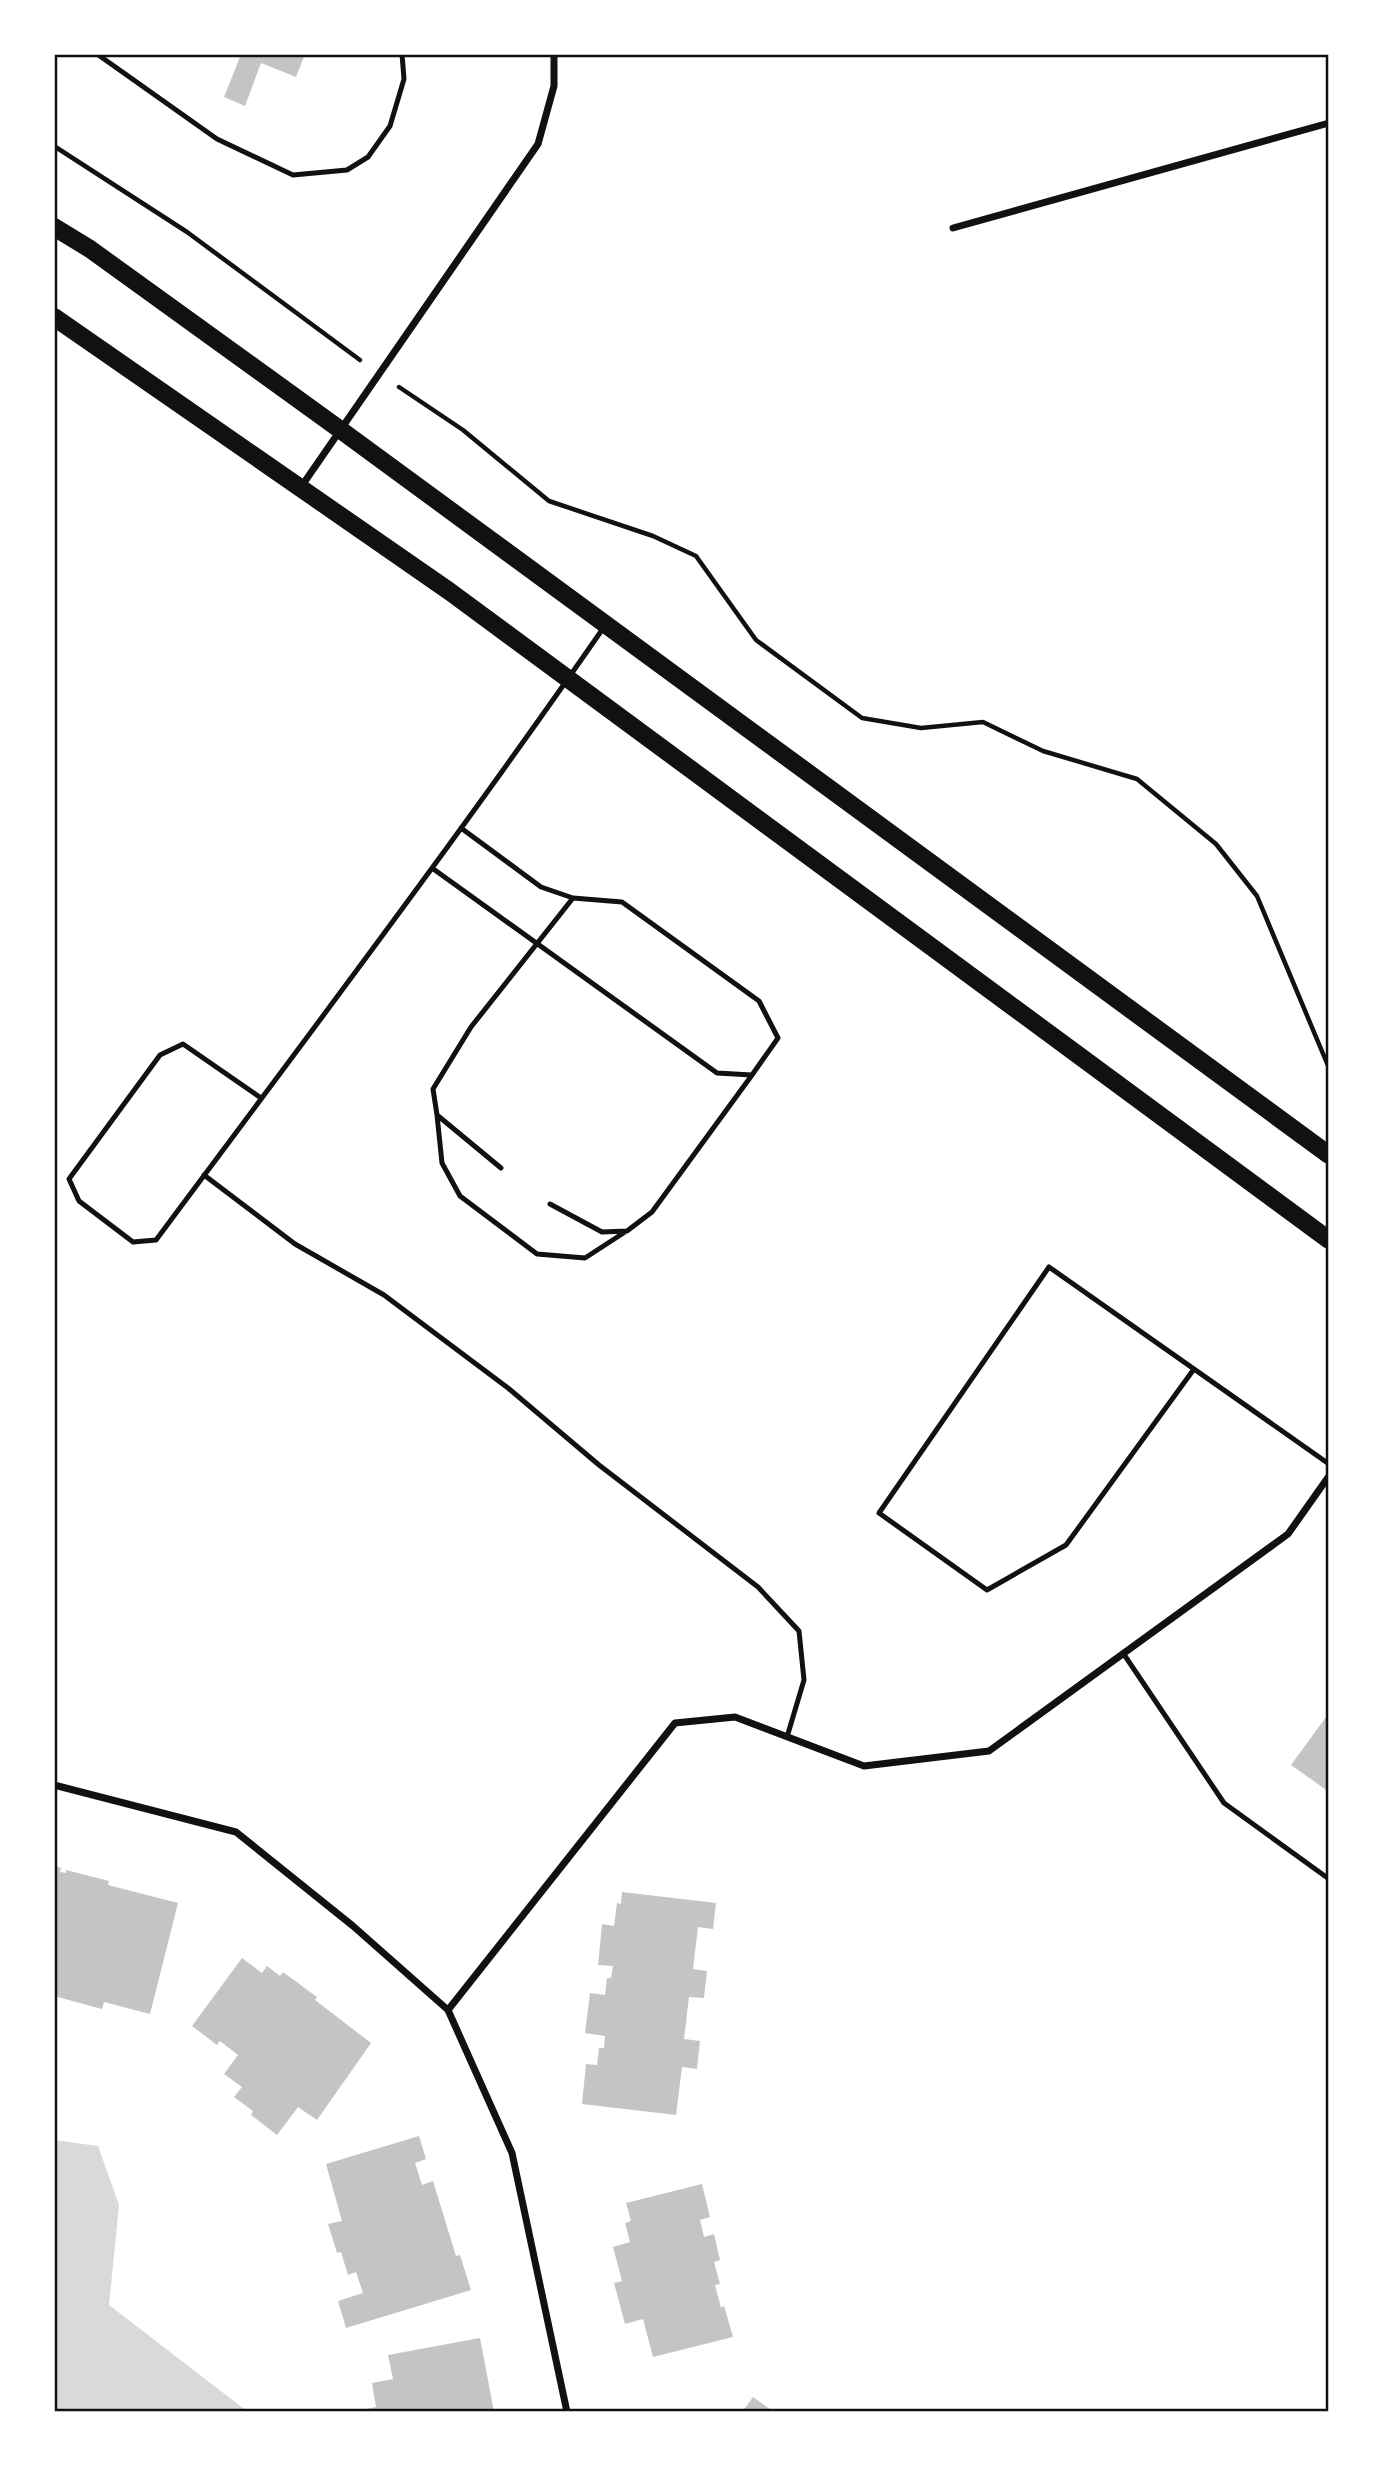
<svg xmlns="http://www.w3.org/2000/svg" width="1383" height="2466" font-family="'Alegreya Sans',sans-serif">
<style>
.water{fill:#d9d9d9}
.building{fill:#c4c4c4}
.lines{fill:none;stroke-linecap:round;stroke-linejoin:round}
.path{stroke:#111;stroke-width:4.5}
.service{stroke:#111;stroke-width:5}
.minor{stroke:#111;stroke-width:7}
.primary{stroke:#111;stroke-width:18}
.neatline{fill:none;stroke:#111;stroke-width:2.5}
</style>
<rect width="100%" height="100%" fill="#fff"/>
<path class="water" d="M54,2140L98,2146L119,2205L109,2305L248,2412H54Z"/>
<path class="building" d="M233,54H305L296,77L261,63L245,106L224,97L240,57Z
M1329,1713V1792L1291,1765Z
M54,1866L61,1868L60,1872L66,1873V1870L109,1881L108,1885L178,1903L150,2014L104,2002L102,2009L54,1996Z
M622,1892L716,1903L713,1929L698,1927L693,1969L707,1971L704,1998L689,1997L684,2039L700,2041L697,2069L682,2067L676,2115L582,2104L586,2064L597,2065L599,2048H604L605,2036L585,2033L590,1993L605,1995L607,1978H611L613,1966L598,1965L602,1924L614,1926L617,1903L621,1904Z
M242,1958L262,1973L267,1966L280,1976L283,1972L317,1997L315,2000L371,2043L317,2120L298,2107L277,2135L251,2115L253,2111L234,2097L242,2087L224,2074L238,2055L220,2041L217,2045L192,2026Z
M419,2136L426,2159L415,2163L422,2185L433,2181L456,2256L460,2255L471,2290L346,2328L338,2301L363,2293L356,2272L348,2275L341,2252L337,2253L328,2224L342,2221L326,2164Z
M702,2184L710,2217L700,2220L704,2237L714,2234L720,2260L714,2262L720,2284L715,2285L721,2308L724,2306L733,2337L653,2357L643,2319L625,2324L614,2283L622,2281L613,2247L630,2242L625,2223L631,2221L626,2203Z
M480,2338L494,2412H367L366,2409L376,2407L372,2383L393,2379L388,2355Z
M753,2397L774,2412H742Z"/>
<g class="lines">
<path class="path" d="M54,146L187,232L360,360
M399,387L463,430L549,501L653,536L696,556L756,640L862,718L921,728L983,722L1043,751L1137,779L1216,844L1257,896L1329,1068"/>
<path class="service" d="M97,54L217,139L293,175L347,170L368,157L390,126L404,79L402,54
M461,828L541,887L573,898
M432,868L717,1073L752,1075L778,1038L759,1001L622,902L573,898L471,1027L433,1089L437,1115L501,1168
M261,1098L183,1044L160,1055L69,1179L79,1201L133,1242L156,1240C307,1037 460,835 604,627
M437,1115L442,1163L460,1196L537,1254L585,1258L625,1232
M204,1175L295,1244L384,1295L508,1388L599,1465L758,1587L799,1631L804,1680L787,1737
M550,1204L602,1232L627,1231L652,1212L752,1075
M1194,1369L1066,1545L987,1590L879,1513L1049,1267L1329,1464
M1123,1653L1224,1803L1329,1879"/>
<path class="minor" d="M953,228L1329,123
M301,487L538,144L554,86V54
M54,1785L236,1832L353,1926L448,2010L512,2153L567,2412
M448,2010L675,1723L735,1717L864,1766L989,1751L1288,1534L1329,1476"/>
<path class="primary" d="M54,227L90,249L342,431L1329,1155
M54,317L449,591L1329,1240"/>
</g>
<rect width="1383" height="2466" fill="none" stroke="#ffffff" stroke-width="112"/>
<rect x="56" y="56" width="1271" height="2354" class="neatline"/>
</svg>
